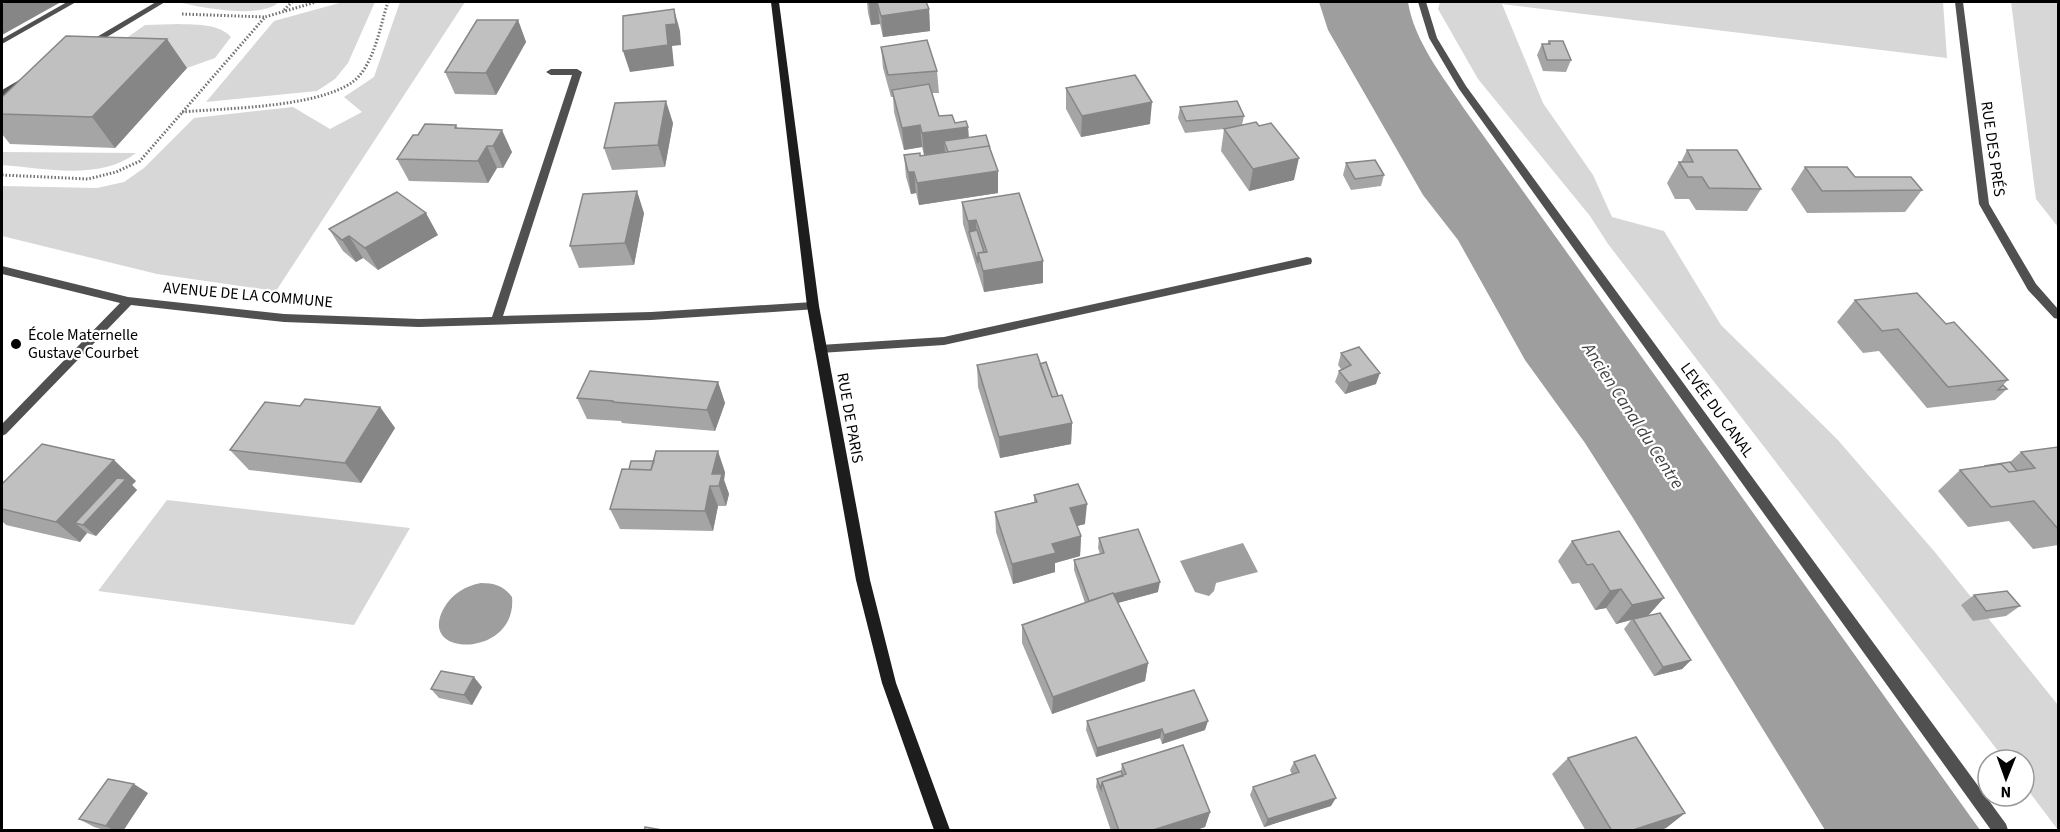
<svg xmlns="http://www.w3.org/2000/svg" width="2060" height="832" font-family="'Source Sans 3',sans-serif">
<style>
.green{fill:#d7d7d7}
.water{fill:#9e9e9e}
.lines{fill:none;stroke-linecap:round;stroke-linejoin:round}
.path{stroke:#727272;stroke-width:3;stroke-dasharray:1.5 2;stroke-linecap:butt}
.service{fill:#505050;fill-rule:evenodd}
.minor{fill:#505050;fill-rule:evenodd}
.secondary{fill:#1d1d1d;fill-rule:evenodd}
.wall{fill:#a5a5a5}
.shaded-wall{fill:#868686}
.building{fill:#c0c0c0;stroke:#868686;stroke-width:1.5}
.poi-dot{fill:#000;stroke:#fff;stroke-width:2}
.labels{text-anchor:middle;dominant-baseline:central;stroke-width:4.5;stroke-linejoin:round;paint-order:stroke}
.street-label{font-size:16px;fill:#000;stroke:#fff}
.poi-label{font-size:16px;fill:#000;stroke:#fff;text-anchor:start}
.water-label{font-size:18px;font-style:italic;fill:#3f3f3f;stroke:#fff}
</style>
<rect width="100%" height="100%" fill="#fff"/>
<path class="green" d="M184,2H279C261,19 204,8 182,3Z
M343,2H375L348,63L335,79L317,91L206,102L274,21Z
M400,2H465L276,291L157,274L2,236V186L97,188L124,182L144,168L194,118L293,107L330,129L362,112L344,97L374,77Z
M1440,2H1943L1947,58L1502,4L1543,103L1593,175L1612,217L1664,231L1721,325L1837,439L1934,551L2058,705V830L2024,785V760H2005L1608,244L1590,216L1478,79L1438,9Z
M2011,2H2058V227L2036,199Z
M179,24C196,25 218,23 231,37L215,58L187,68L88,65L145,25Z
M2,152L136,153C100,181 44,168 2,165Z
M167,500L410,528L354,625L98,591Z"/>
<path class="water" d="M1319,2H1408C1414,41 1444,78 1465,110L1980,830H1825L1633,518L1585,443L1525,360L1458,240L1423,195L1328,30Z
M1243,543L1258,572L1216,583L1214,591L1209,596L1195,592L1180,561Z
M481,583C495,583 504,586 512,597C518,658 415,659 444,608C452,594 465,586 481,583Z"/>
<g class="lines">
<path class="path" d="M284,10L292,2
M182,14L265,17
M182,112C224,108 333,108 360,75C376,55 380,26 388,2
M2,175L88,179L116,172L140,161L265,17L316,2"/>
<path class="service" d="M67,2H76L2,44V39Z
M156,2H165L92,46L85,44Z
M21,79L26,82L24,84L2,97V90Z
M1307,257L1311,258L1312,261L1311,264L944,345L820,353L814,349L820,345L944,337Z"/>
<path class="minor" d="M1418,2H1426L1437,38L1466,86L2006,824L2008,830H1991L1459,89L1429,38Z
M1955,2H1963L1989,204L2036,284L2058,309V319L2054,318L2028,290L1979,204Z
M577,69L582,72L503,316L651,312L813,302L817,303L819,306L817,309L651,320L419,327L284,322L131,305L6,434L2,436V424L120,303L2,274V266L128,297L284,314L419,319L492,317L572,75H551L546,72L551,69Z"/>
<path class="secondary" d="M771,2H779L819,306L870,580L896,683L950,830H934L882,683L856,580L807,306Z"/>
</g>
<path class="wall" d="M867,2H926L929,9L930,31L883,37L880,24L871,25L868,13Z
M518,20L526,42L496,95L455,94L445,72Z
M1549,41L1571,60L1566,72L1543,71L1537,55L1542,44H1547Z
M881,47L937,71L939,93H932L939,116L968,127L969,138L998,193L919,205L916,193L911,194L906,177L904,155H924L922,147L904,150L894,112L893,97H891L883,68Z
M187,68L115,148L10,144L2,134V97Z
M1066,88L1150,124L1081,137L1066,109Z
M1180,107L1244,116L1242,125L1294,180L1249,191L1221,151L1224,129L1185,133L1178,118Z
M673,123L665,167L612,170L604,148Z
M456,125L458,128L512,152L503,168H497L488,183L409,181L397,159L418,135Z
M1687,150L1761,189L1747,211L1696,210L1689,199H1675L1667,183L1679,162H1681Z
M1346,163L1384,175L1381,186L1351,190L1343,175Z
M1805,167L1855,177L1922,190L1905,212L1807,213L1791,189Z
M962,202L1043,283L984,292L963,224Z
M644,213L634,265L579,268L570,246Z
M329,229L438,235L378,270L363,258L356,262L343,251Z
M1855,300L1946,324L2008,380L2003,385L2007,389L1995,400L1927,408L1879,351L1863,353L1837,322Z
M1341,353L1376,384L1345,394L1335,382L1339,371L1341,369L1338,365Z
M1040,364L1058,396L1072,423L1071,444L1000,458L978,387L977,365Z
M718,382L725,403L715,431L622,423L621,421L587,419L577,398Z
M300,406L380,407L395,428L361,483L249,470L230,450Z
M2058,447V545L2033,549L2009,521L1968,527L1938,491L1960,470L2010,462L2021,452Z
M725,472L724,480L729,494L726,506H718L713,531L620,529L610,509Z
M136,481L132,485L137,490L96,536L87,533L80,542L6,525L2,521V484Z
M1034,495L1085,524L1077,526L1081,536L1080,556L1055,563V572L1013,584L996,532L995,512L1034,502Z
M1099,538L1158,592L1118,603L1148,663L1145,681L1052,714L1022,643V625L1085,603L1074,570V560L1100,554L1098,548Z
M1572,541L1648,616L1691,660L1682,669L1654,676L1624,629L1631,620L1616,624L1606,608L1595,610L1579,583L1572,584L1558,561Z
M1974,595L2020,606L2006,616L1973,621L1961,605Z
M482,687L472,705L439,698L431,689Z
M1087,721L1205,730L1162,744L1160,738L1096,757L1086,730Z
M1568,758L1685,813L1666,828L1658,831H1586L1552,774Z
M1294,762L1331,806L1264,827L1250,795L1253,787L1292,775L1290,770Z
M1122,764L1210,812L1205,827L1193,831H1111L1096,787L1097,779L1121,771Z
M148,793L123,831H108L94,827L79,819Z"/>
<path class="shaded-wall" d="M6,2H61L2,35V4Z
M877,2L880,24L871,25L869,3Z
M674,9L680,31L681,45L672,46L674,66L630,72L623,51L666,25Z
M929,9L930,31L883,37L881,16Z
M518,20L526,42L496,95L486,73Z
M167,39L187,68L115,148L92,117Z
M666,101L673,123L665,167L658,145Z
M1152,102L1150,124L1081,137L1082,116Z
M920,125L922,147L904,150L902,128Z
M968,127L969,148L944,141L945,152L924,155L922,133Z
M502,130L512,152L503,168L493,146Z
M487,146L497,168L488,183L478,161Z
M1299,158L1294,180L1249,191L1253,169Z
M998,171V193L919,205L917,183Z
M908,172H914L916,193L911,194Z
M637,191L644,213L634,265L625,243Z
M426,213L438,235L378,270L365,248Z
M976,220L977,242L969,232L968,221Z
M349,236L363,258L356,262L342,240Z
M1043,261V283L984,292L983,271Z
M1380,373L1376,384L1345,394L1349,383Z
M718,382L725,403L715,431L707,410Z
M380,407L395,428L361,483L345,463Z
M1072,423L1071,444L1000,458L999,437Z
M718,451L725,472L724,480L729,494L726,506L719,486L712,474Z
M114,460L136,481L132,485L137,490L96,536L83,525L75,523L87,533L80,542L56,522Z
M710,486L718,506L713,531L705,511Z
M1087,504L1085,524L1069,528L1070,508Z
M1081,536L1080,556L1055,563V572L1013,584L1012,564L1052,544Z
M1160,582L1158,592L1088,611L1089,601Z
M1621,589L1606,608L1595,610L1610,591Z
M1664,598L1647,617L1633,619L1631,620L1616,624L1632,605Z
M1691,660L1682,669L1654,676L1663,667Z
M1148,663L1145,681L1052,714L1053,697Z
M474,677L482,687L472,705L464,695Z
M1208,721L1205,730L1162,744L1164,735Z
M1162,729L1160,738L1096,757L1097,748Z
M134,784L148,793L123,831H115L106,826Z
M1336,798L1331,806L1264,827L1268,819Z
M1210,812L1205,827L1193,831H1150Z
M1685,813L1666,828L1658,831H1630Z"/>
<path class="building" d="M868,2H926L929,9L881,16L877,2L869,3Z
M674,9L676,24L666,25L668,45L623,51V16Z
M477,20H518L486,73L445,72Z
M66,36L167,39L92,117L2,114V97Z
M927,40L937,71L888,75L881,47Z
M1549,41H1563L1571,60H1547L1542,44H1550Z
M1135,75L1152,102L1082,116L1066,88Z
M929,84L939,116L952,115L955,123L966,121L968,127L922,133L920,125L902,128L892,90Z
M666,101L658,145L604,148L615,103Z
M1237,101L1244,116L1186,121L1180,107Z
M1256,122L1259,126L1271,123L1299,158L1253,169L1224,129Z
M425,124L456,125L455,128L502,130L493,146H487L478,161L397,159L413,135H418Z
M986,135L990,148L989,146L948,152L944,141Z
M989,146L998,171L917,183L914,172H908L904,155L920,153V156Z
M1687,150H1737L1761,189L1709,188L1702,177H1688L1679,162H1693Z
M1375,160L1384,175L1355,179L1346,163Z
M1805,167H1847L1855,177H1911L1922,190L1822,191Z
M637,191L625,243L570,246L583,194Z
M397,192L426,213L365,248L349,236L342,240L329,229Z
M1019,193L1043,261L983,271L978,253L987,252L976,220L968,221L962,202Z
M977,230L984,252L978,253V263L969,232Z
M1917,293L1946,324L1954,322L2008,380L1948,387L1898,329L1882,331L1855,300Z
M1359,347L1380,373L1349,383L1339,371L1351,365L1341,353Z
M1037,354L1052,397L1062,395L1072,423L999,437L977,365Z
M1046,362L1058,396L1052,397L1040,364Z
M590,371L718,382L707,410L613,402V401L577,398Z
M2003,385L2007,389L1998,390Z
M305,399L380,407L345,463L230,450L265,402L300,406Z
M42,444L114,460L56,522L2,509V484Z
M2058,447V529L2034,501L1991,507L1960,470L2001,464L2009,472L2035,468L2021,452Z
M656,451H718L712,474H722L719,486H710L705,511L610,509L622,469L651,470Z
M631,461H654L651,470L629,469Z
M2010,462L2017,471L2009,472L2001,464L1984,466Z
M117,478L126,479L83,525L75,523Z
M1078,484L1087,504L1070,508L1081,536L1052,544L1056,553L1012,564L995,512L1037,502L1034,495Z
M1138,529L1160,582L1114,594L1113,593L1089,601L1074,560L1104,553L1099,538Z
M1619,531L1664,598L1632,605L1621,589L1610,591L1593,564L1587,565L1572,541Z
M2007,591L2020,606L1986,611L1974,595Z
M1113,593L1148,663L1053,697L1022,625Z
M1660,613L1691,660L1663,667L1633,619Z
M441,671L474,677L464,695L431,689Z
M1194,690L1208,721L1164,735L1162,729L1097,748L1087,721Z
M1636,737L1685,813L1630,831H1612L1568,758Z
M1183,745L1210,812L1150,831H1119L1102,782L1126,774L1122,764Z
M1315,755L1336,798L1268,819L1253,787L1299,772L1294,762Z
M1121,771L1123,776L1102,782L1101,789L1097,779Z
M108,779L134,784L106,826L79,819Z
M645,827L668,831H644Z"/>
<circle class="poi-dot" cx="16" cy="344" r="6"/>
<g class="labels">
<g class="street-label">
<text transform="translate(1993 149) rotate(82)">RUE DES PRÉS</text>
<text transform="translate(248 295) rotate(5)">AVENUE DE LA COMMUNE</text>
<text transform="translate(1717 410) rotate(54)">LEVÉE DU CANAL</text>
<text transform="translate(850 418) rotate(80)">RUE DE PARIS</text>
</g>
<g class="poi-label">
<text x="28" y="335">École Maternelle<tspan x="28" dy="18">Gustave Courbet</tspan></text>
</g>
<g class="water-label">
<text transform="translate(1633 416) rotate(57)">Ancien Canal du Centre</text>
</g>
</g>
<rect width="2060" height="832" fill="none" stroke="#000000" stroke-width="6"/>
<g transform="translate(2006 778) rotate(181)"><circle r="28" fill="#ffffff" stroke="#999999" stroke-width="1.5"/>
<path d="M0-4.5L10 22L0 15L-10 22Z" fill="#000000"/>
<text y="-9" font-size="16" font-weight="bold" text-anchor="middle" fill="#000000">N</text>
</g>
</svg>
